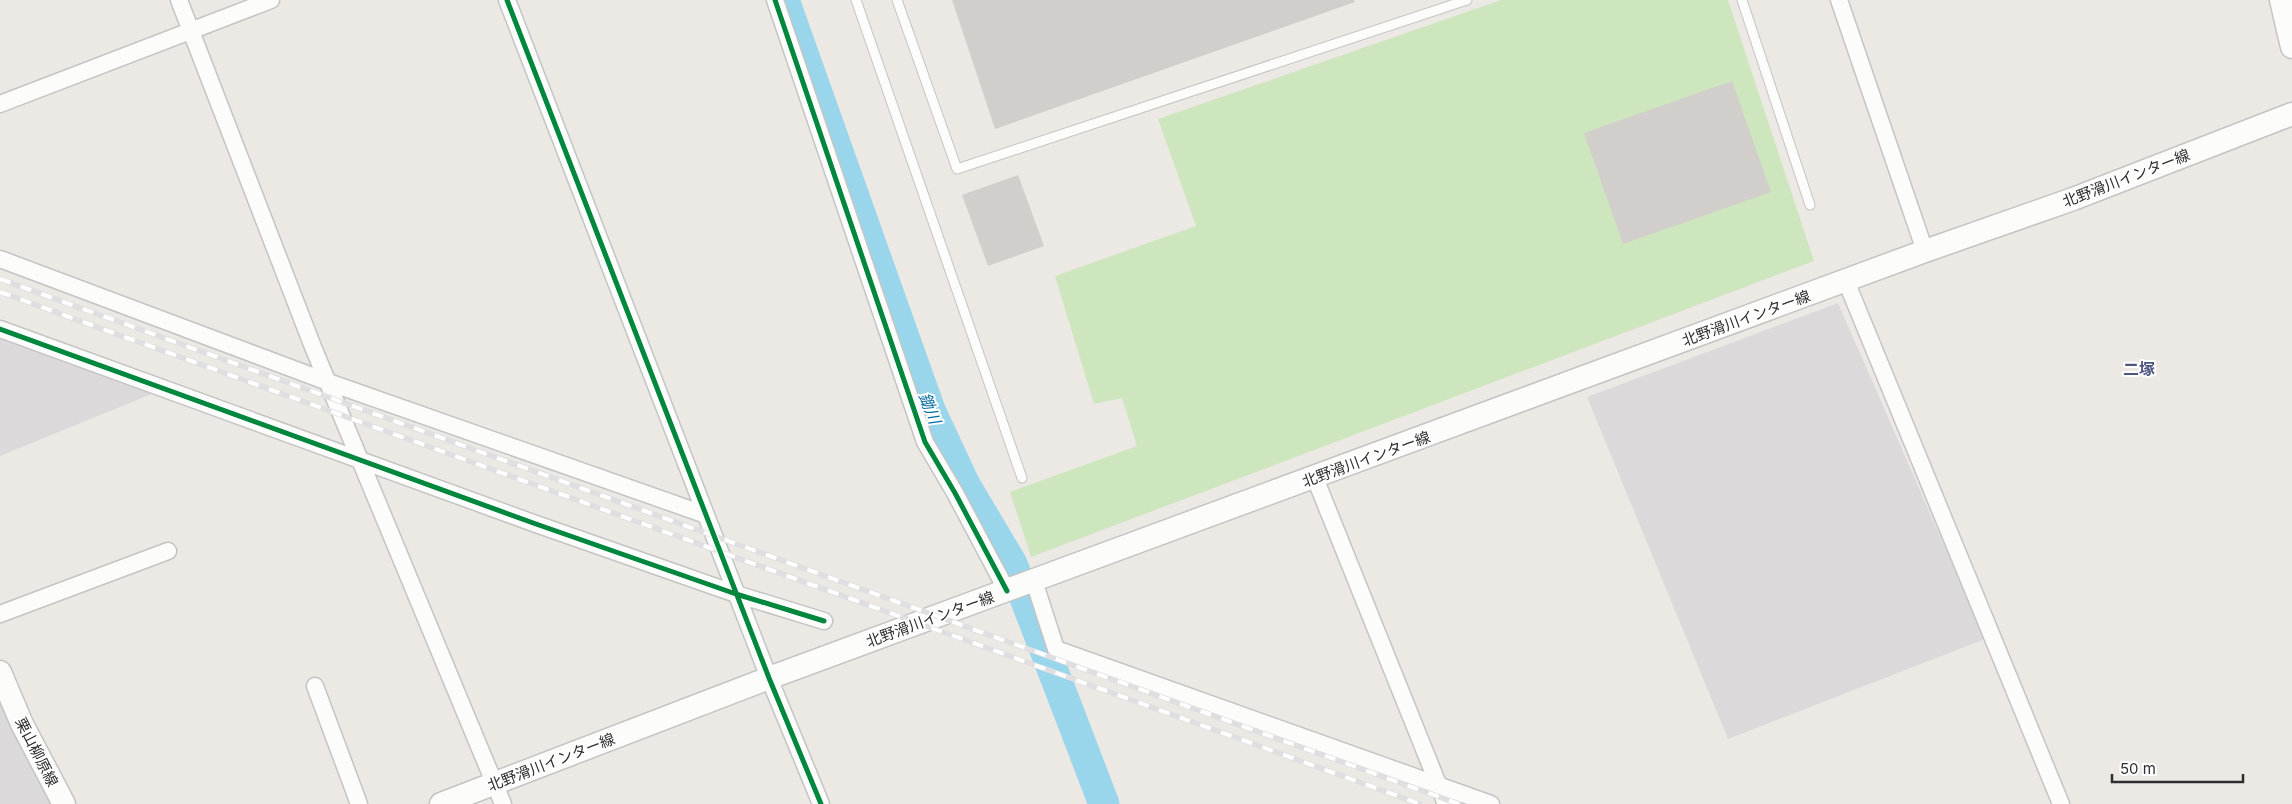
<svg xmlns="http://www.w3.org/2000/svg" width="2292" height="804" font-family="Inter,'Noto Sans JP',sans-serif">
<style>
.industrial{fill:#dcd9db}
.green{fill:#cee6be}
.lines{fill:none;stroke-linecap:round;stroke-linejoin:round}
.river{stroke:#99d6ec;stroke-width:31}
.building{fill:#d1cecb}
.service-casing{stroke:#c5c4c5;stroke-width:11}
.minor-casing{stroke:#c5c4c5;stroke-width:19}
.secondary-casing{stroke:#c5c4c5;stroke-width:25}
.service{stroke:#fcfcfb;stroke-width:9}
.minor{stroke:#fcfcfb;stroke-width:16}
.secondary{stroke:#fcfcfb;stroke-width:22}
.rail-casing{stroke:#dfdfe1;stroke-width:5.5}
.rail{stroke:#fff;stroke-width:4;stroke-dasharray:11;stroke-linecap:butt}
.cycleway-casing{stroke:#fff;stroke-width:8}
.cycleway{stroke:#00873e;stroke-width:5}
.labels{text-anchor:middle;dominant-baseline:central;stroke-width:4;stroke-linejoin:round;paint-order:stroke}
.street-label{font-size:15px;fill:#2e2e2e;stroke:#fff}
.neighbourhood-label{font-size:16px;font-weight:bold;fill:#4d5680;stroke:#fff}
.water-label{font-size:16px;font-style:italic;fill:#0d6fa3;stroke:#fff}
</style>
<rect width="100%" height="100%" fill="#ece8e4"/>
<path class="industrial" d="M1838,303L1985,639L1728,739L1587,397Z
M0,337L154,393L0,456Z
M0,696L54,804H0Z"/>
<path class="green" d="M1501,0H1728L1814,261L1031,557L1010,492L1137,446L1122,398L1094,404L1055,276L1196,226L1158,119Z"/>
<g class="lines">
<path class="river" d="M784,0L930,410L965,485L1012,564L1104,804"/>
</g>
<path class="building" d="M952,0H1354L1355,2L995,129Z
M1732,81L1771,192L1623,244L1584,133Z
M1018,175L1044,246L988,266L962,195Z"/>
<g class="lines">
<defs>
<path id="service" d="M856,0L1022,478
M897,0L957,169L1467,0
M1742,0L1810,205"/>
<path id="minor" d="M179,0L313,347L503,804
M507,0L769,678L821,804
M775,0L925,442L955,493L1007,591
M1839,0L1925,251
M0,104L271,0
M0,259L328,382L706,515
M1846,281L2061,804
M0,329L536,524L736,594L824,621
M1315,478L1446,804
M1034,581L1056,649L1491,804
M0,614L168,551
M315,686L359,804"/>
<path id="secondary" d="M2281,0L2292,47
M0,672L22,724L64,804
M441,804L769,678L1925,251L2073,199L2292,114"/>
</defs>
<use href="#service" class="service-casing"/>
<use href="#minor" class="minor-casing"/>
<use href="#secondary" class="secondary-casing"/>
<use href="#service" class="service"/>
<use href="#minor" class="minor"/>
<use href="#secondary" class="secondary"/>
<defs>
<path id="rail" d="M0,279L1459,804
M0,292L1420,804"/>
</defs>
<use href="#rail" class="rail-casing"/>
<use href="#rail" class="rail"/>
<defs>
<path id="cycleway" d="M507,0L769,678L821,804
M775,0L925,442L955,493L1007,591
M0,329L536,524L736,594L824,621"/>
</defs>
<use href="#cycleway" class="cycleway-casing"/>
<use href="#cycleway" class="cycleway"/>
</g>
<g class="labels">
<g class="street-label">
<text transform="translate(2126 178) rotate(-21)">北野滑川インター線</text>
<text transform="translate(1746 318) rotate(-20)">北野滑川インター線</text>
<text transform="translate(1366 459) rotate(-20)">北野滑川インター線</text>
<text transform="translate(930 619) rotate(-20)">北野滑川インター線</text>
<text transform="translate(37 752) rotate(63)">栗山柳原線</text>
<text transform="translate(551 762) rotate(-21)">北野滑川インター線</text>
</g>
<g class="neighbourhood-label">
<text x="2139" y="369">二塚</text>
</g>
<g class="water-label">
<text transform="translate(930 408) rotate(68)">鋤川</text>
</g>
</g>
<path d="M2112 774v8h131v-8" fill="none" stroke="#2e2e2e" stroke-width="2.5"/>
<text x="2120" y="774" font-size="15" fill="#2e2e2e" stroke="#ffffff" stroke-width="4" paint-order="stroke">50 m</text>
</svg>
